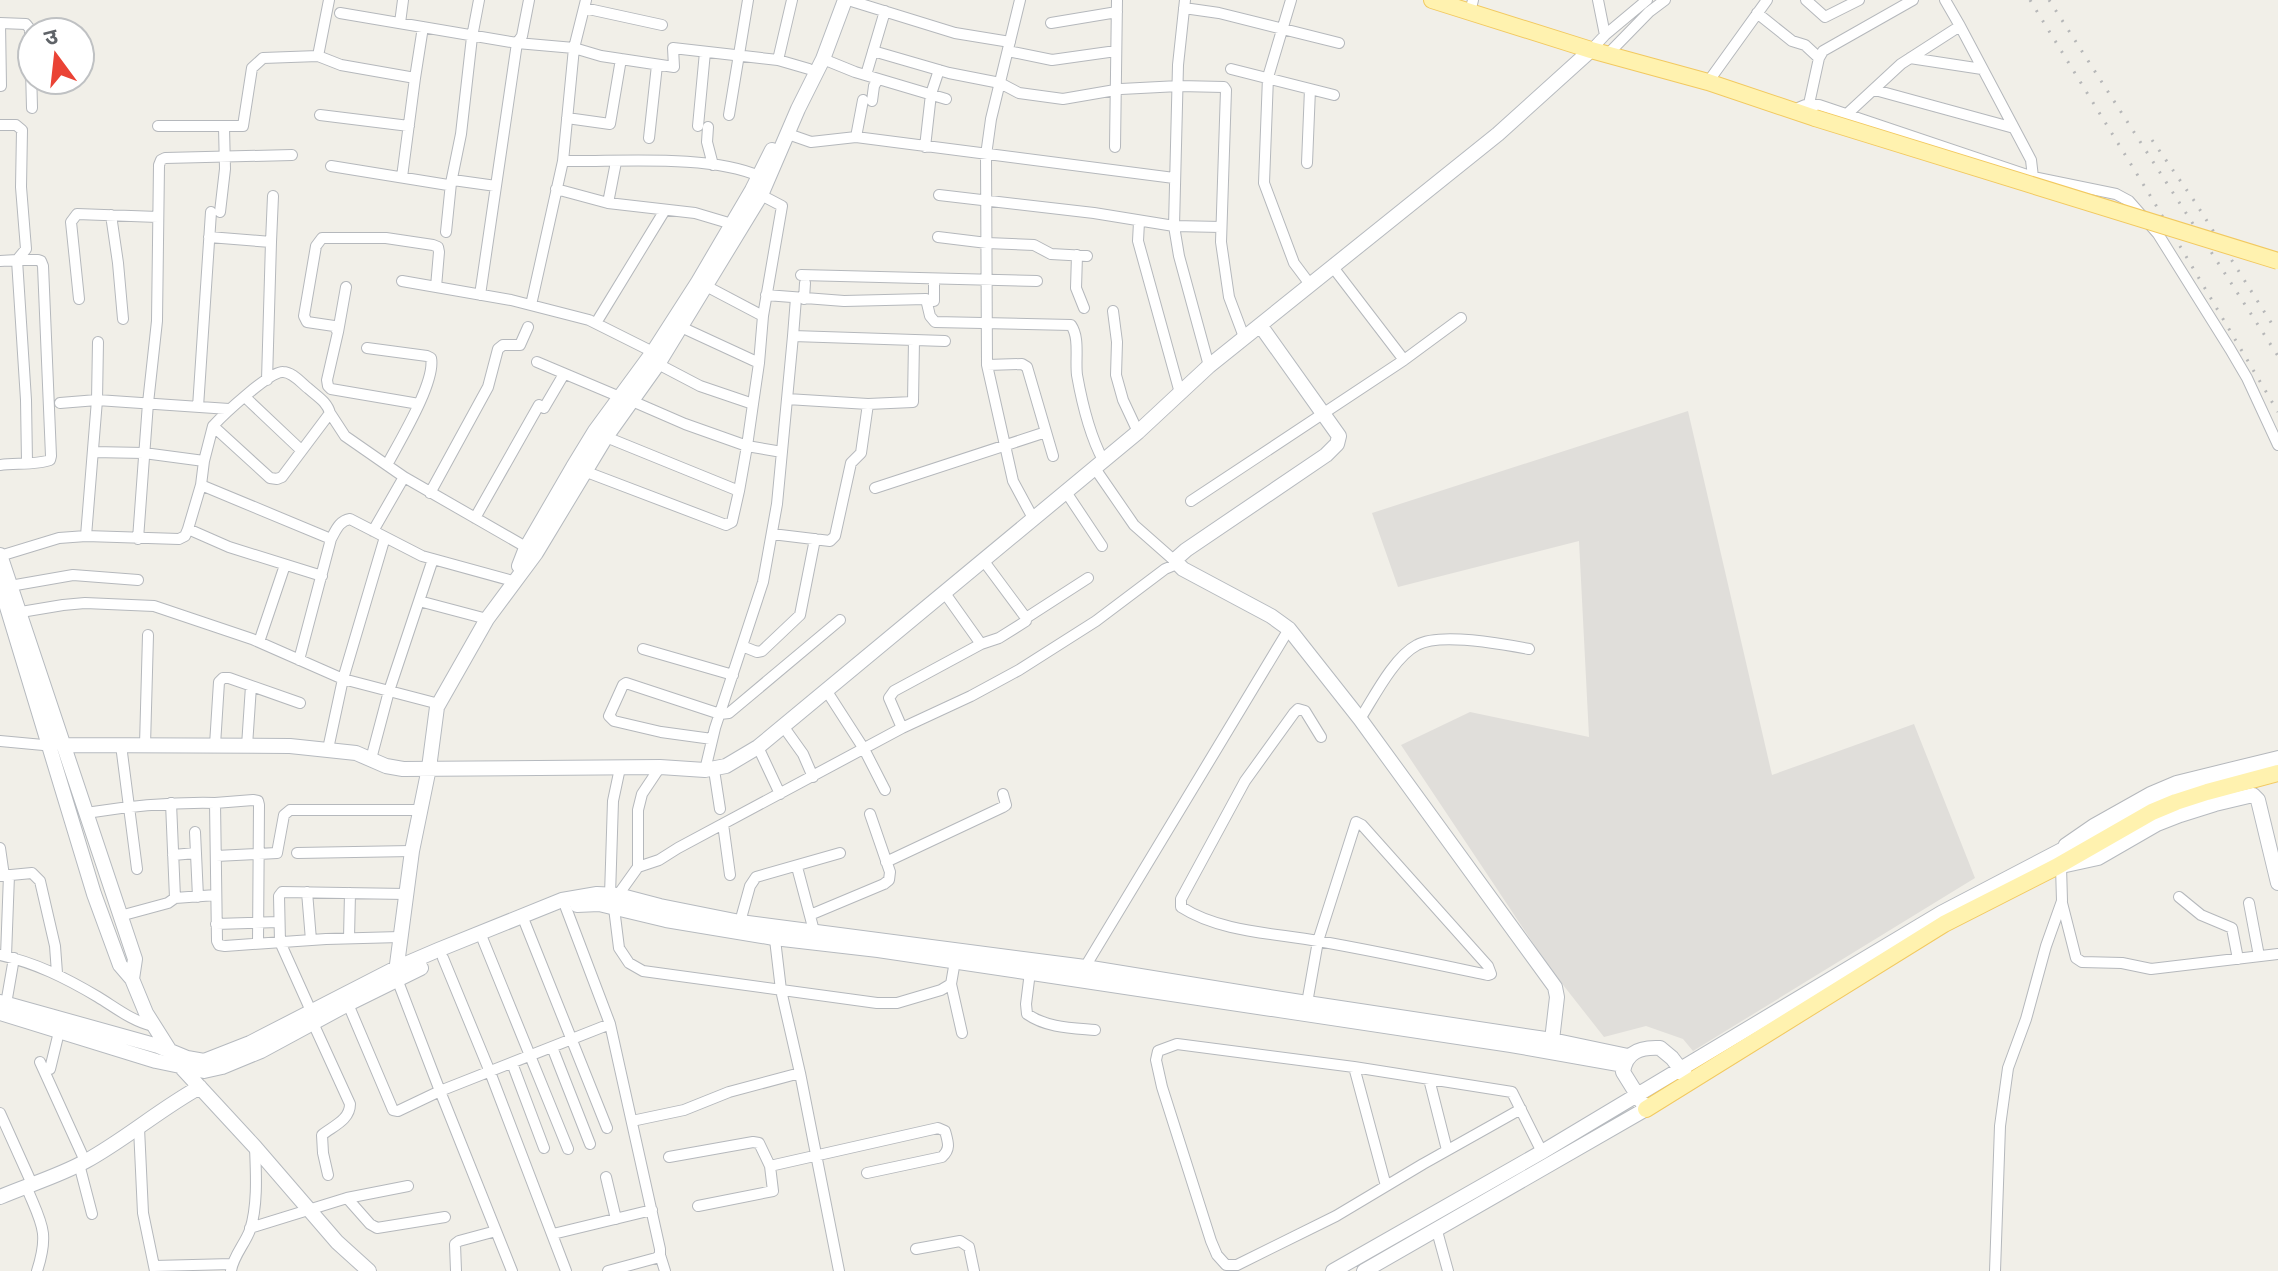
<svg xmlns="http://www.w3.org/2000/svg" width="2278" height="1271" font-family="Helvetica,'Noto Sans Devanagari',sans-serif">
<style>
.industrial{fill:#e0deda}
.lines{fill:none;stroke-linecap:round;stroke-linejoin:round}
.street-casing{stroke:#b5b8bc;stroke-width:12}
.secondary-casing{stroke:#b6babf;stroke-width:16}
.primary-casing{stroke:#f2c960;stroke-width:18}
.street{stroke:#fff;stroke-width:10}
.secondary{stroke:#fff;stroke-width:14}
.primary{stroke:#fff2af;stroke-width:16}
.rail{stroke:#b6b7b8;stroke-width:3;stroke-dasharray:2 10;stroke-linecap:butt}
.primary-bridge-casing{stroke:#f2c960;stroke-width:18;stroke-linecap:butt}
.primary-bridge{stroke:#fff2af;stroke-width:16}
</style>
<rect width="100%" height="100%" fill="#f1efe8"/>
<path class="industrial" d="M1688,411L1772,775L1914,724L1975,878L1693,1051L1683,1039L1646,1026L1604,1037L1549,967L1401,745L1470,712L1589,737L1579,541L1398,587L1372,513Z"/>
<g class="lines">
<defs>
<path id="street" d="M586,0L574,48L563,161C619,162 709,154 759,176
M848,0L955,33L1010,42
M1020,0L991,119L986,155L987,365L1013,481L1034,520
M1185,0L1178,65L1174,226L1179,256L1209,366
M1291,0L1268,77L1264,183L1294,263L1309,283
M1598,0L1605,35
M1806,0L1825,17L1859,0
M1945,0L1960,26
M584,8L662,25
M1184,8L1219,13L1339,43
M1470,12L1473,0
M340,13L517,43L522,36L529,0
M1757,13L1792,41L1805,45L1819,58
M400,23L403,0
M1051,23L1117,12
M1591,50L1605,35L1647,0
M873,51L949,73L1000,83L1019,93L1063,99L1121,89L1179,86L1224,87L1226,90L1221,242L1229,297L1244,337
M1008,51L1052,60L1116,51
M1607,55L1649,12L1665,0
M318,56L329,0
M1910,58L1982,69
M823,59L855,72L946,99
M778,60L792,0
M1231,69L1334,95
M866,75L885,11
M1708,82L1767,0
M1,86L0,23L26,24L30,29L32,108
M1875,90L2014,128
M872,101L874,86L878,79
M1809,104L1819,58L1823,51L1913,0
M1793,110L1805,105H1819L2033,177L2116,194L2129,201L2158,234L2230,349L2247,378L2278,445
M1847,114L1901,64L1960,26L2031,160L2033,177
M320,115L409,126
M729,115L748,0
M567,118L610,124L621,59
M0,125H16L22,130L21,187L26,249L17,260L0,261
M158,126H243L252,68L263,58L318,56L341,65L415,78L423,27
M698,126L705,52
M708,127L707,142L713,165
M788,134L811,142L856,137L1174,178
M856,137L863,100
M649,138L657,65
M925,147L931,94L939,70
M1115,147L1117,0
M1307,163L1310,89
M331,166L448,185L451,183L461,134L472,37L479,0
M402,177L415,78
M453,180L496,186
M556,189L608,203L695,213L732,224
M761,195L782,206L763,316
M939,195L1094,213L1174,226L1221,227
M608,203L616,162
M220,212L225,169L224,127
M111,215L118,263L123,319
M1139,222L1138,241L1180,393
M446,232L451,183
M209,237L271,242L267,380
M938,237L987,243L1034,245L1051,254L1087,256
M271,242L273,196
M1077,255L1076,288L1084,308
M801,275L1037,281
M934,280V301
M402,281L511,300L589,320L653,352
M480,295L517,43L574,48L601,56L674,67L673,48L778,60L809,69
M766,295L844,301L926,299L930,316L935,322L1071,325C1080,338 1075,359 1077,375C1082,403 1089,434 1103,460
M796,298L793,336L945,341
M79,299L71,222L77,214L158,217
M804,299L805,283
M531,305L563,161
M1113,311L1117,342L1116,375L1123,400L1138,432
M596,323L665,210
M681,327L759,363L763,316L706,286
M338,332L346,287
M367,348L427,356L431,358C436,382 399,442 387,465
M1404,360L1461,318
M537,362L620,397
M658,364L700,386L753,404L759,363
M987,365L1022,364L1027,367L1053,456
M245,397L301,450
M787,399L793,336
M632,401L685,424L747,446L753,404
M60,403L97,400L98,342
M419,404L331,389L328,386L327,380L338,332L334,326L307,322L304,316L316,246L322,238H386L433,245L438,247L439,252L436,287
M198,407L211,212
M544,408L564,374
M330,413C327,402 318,397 309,389C302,384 293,372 283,372C270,371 223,415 213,426L270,478L277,479L282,477L330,413L345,436L404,477L531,550
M606,437L739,491L747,446L782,452
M93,452L144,453L204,461
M0,465C15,463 37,465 50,460L51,456L43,266L41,261L38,260H17L26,400L27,462
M1094,467L1134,525L1176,562
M584,471L726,525L732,522L739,491
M201,485L204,461L213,426
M875,488L1046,432
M1066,492L1102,546
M430,493L488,387L498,349L503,345H520L528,327
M1191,501L1404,360L1332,266
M475,518L539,405
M188,529L201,485L331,539C336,530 339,521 350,519L422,556L513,581
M373,531L404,477
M772,534L830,541L835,536L851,463L861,453L868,404
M86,536L97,400L229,409
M138,539L148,403L157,321L159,165L161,160L165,158L292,155
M0,556L59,538L86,536L179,539L185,536L188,529L229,547L322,576
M10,586L73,575L138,580
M944,592L981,644
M419,601L487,619
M15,613L63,605L85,603L154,606L252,639L343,679L385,537
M1026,618L1088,578
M259,642L285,565
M742,646L757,652L762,651L800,615L815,539
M643,649L733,675
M299,660L331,539
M826,690L864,749L885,790
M1360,719C1374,697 1394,657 1417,645C1440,632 1503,644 1529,649
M783,726L803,754L813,777
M902,728L889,698L894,691L981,644L999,638L1026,621V618L983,560
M712,739L661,732L614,721L609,716L623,685L626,683L720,714L729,713L840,620
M0,741L54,746
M121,745L137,869
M145,745L148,635
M215,745L219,682L223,678H229L300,703
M247,746L251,686
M758,747L780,794
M328,749L343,679L439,704
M371,759L389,691L433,559
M660,767L642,794L638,810V867L618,895L614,908L619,948L629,963L643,971L877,1003H897L941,990L951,984L955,961
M705,770L715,728L763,582L777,504L787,399L868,404L913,402L914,340
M714,770L720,809
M215,803L253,800L258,801L259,805L258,943
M86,813C130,806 171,802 215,803L217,941L219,945L225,946L326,939L400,937
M723,824L730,875
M195,832L198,897
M2064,844L2093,824L2150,792L2176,781L2278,756
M0,848L4,876
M297,853L412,851
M173,855L196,853
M216,856L277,853L284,815L290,810H421
M886,862L1003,807L1006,805L1003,794
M638,867L659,860L678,848L902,728L971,696L1019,670L1096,621L1165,569L1177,564
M797,867L814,931
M0,876L32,873L40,881L55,946L57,973
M307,892L311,940
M610,895L613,801L620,768
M2179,897L2201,915L2232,928L2238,959
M175,898L216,895
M2062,903L2076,958L2082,962L2122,963L2151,969L2278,954
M2249,903L2259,956
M566,908L610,1024L660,1249V1255L656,1258L608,1271
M810,915L884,884L889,880L890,872L870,814
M120,916L168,903L175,898L171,803
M740,922L750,886L756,877L840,853
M525,923L607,1128
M216,924L279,922
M774,931L781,990L800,1073L839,1271
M349,938L350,893
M483,940L568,1149
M0,955C36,963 66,978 98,997C116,1008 132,1021 153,1026
M6,956L9,875
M443,958L490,1072L566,1271
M1085,967L1289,629
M1030,972L1026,1004L1027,1014C1047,1028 1072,1028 1095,1030
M397,979L440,1091L610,1024
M951,984L962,1033
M1307,1003L1318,941L1356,822L1362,825L1488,966L1491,974L1488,975C1431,963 1375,951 1318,941C1273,933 1220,932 1181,907V899L1245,781L1294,713L1298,709L1305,711L1321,737
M6,1004L14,958
M348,1004L393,1110L398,1111L440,1091L512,1271
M311,1011L280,942L279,896L282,892L406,894
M313,1023L350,1104C350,1120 333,1126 322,1135L323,1153L328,1175
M552,1047L590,1144
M40,1062L85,1161
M512,1063L544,1148
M1354,1067L1386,1186
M50,1069L59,1032
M1429,1079L1447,1150
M1521,1109L1423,1164L1336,1216L1237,1265H1226L1217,1255L1211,1241L1162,1087L1156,1060L1158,1051L1177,1044L1354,1067L1512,1092L1542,1152
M0,1113L32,1184
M632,1121L684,1110L729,1092L800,1073
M139,1128L143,1213L155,1271
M669,1157L753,1142L759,1143L770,1166L938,1128L945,1131C948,1142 951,1149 942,1157L867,1173
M79,1164L92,1214
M606,1177L616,1219
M26,1186C41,1223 50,1231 37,1271
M347,1198L370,1224L377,1228L445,1217
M698,1206L773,1191L770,1166
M250,1228L347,1198L408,1186
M1437,1231L1448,1271
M553,1234L652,1210
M916,1249L960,1241L969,1247L974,1271
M660,1255L665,1271
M154,1266L232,1264
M231,1271C233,1256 245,1244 250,1230C258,1205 256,1173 255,1147
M456,1271L455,1244L459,1241L496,1231
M1995,1271L2000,1126L2008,1068L2026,1019L2046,946L2062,901L2061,866"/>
<path id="secondary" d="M1260,325L1339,436L1337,444L1326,455L1186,550L1177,558L1176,562L1183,569L1271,616L1289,629L1360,719L1555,987L1557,997L1552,1040
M0,555L135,959L132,979
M519,566L526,548L573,467L595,431L653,352L698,282L752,190L772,150
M0,584L94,894L120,965L132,979L146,1013L170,1051
M64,745L290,746L356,753L386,766L403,769L660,767L705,770L726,766L758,747L1138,432L1209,366L1498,134L1591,50
M2066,865L2098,858L2157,824L2180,815L2215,804L2253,795L2258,800L2278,883
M577,905L599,904L666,920L774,938L878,950L1039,974L1511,1045L1624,1065
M396,972L412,851L429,768L437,707L487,619L536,553L606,437L658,364L761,195L798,109L823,59L845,0
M0,1002L158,1046L187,1058L204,1061L250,1043L396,968L438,950L562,900L597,894L618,895L660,906L740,922L1085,967L1307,1003L1552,1040L1628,1056
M0,1013L156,1061L204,1071L222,1067L261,1051L348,1004L421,968
M182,1068L255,1147L337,1242L369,1271
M0,1197C28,1185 59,1176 86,1161C126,1139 160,1109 200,1087
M1333,1271L1542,1152L1941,913L2075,843L2146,804L2194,784L2278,764
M1364,1271L1646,1109L1623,1072C1626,1051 1641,1047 1660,1048L1672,1058L1685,1075"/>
<path id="primary" d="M1432,0L1591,50L1708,82L1815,118
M1646,1109L1944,924L2056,867L2152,812L2176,802L2207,792L2278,773"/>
</defs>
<use href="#street" class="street-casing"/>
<use href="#secondary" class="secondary-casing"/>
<use href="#primary" class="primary-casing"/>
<use href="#street" class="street"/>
<use href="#secondary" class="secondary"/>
<use href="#primary" class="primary"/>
<path class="rail" d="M2030,0L2151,197L2278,412
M2049,0L2278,356
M2152,140L2195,202L2272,324"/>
<defs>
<path id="primary-bridge" d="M1815,118L2278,261"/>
</defs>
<use href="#primary-bridge" class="primary-bridge-casing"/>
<use href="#primary-bridge" class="primary-bridge"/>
</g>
<g transform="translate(56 56) rotate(345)"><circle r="38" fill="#ffffff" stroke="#bfc1c3" stroke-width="2"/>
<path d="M0-6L14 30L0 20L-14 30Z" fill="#ea4335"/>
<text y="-12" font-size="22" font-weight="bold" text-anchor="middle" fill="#5f6368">उ</text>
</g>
</svg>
